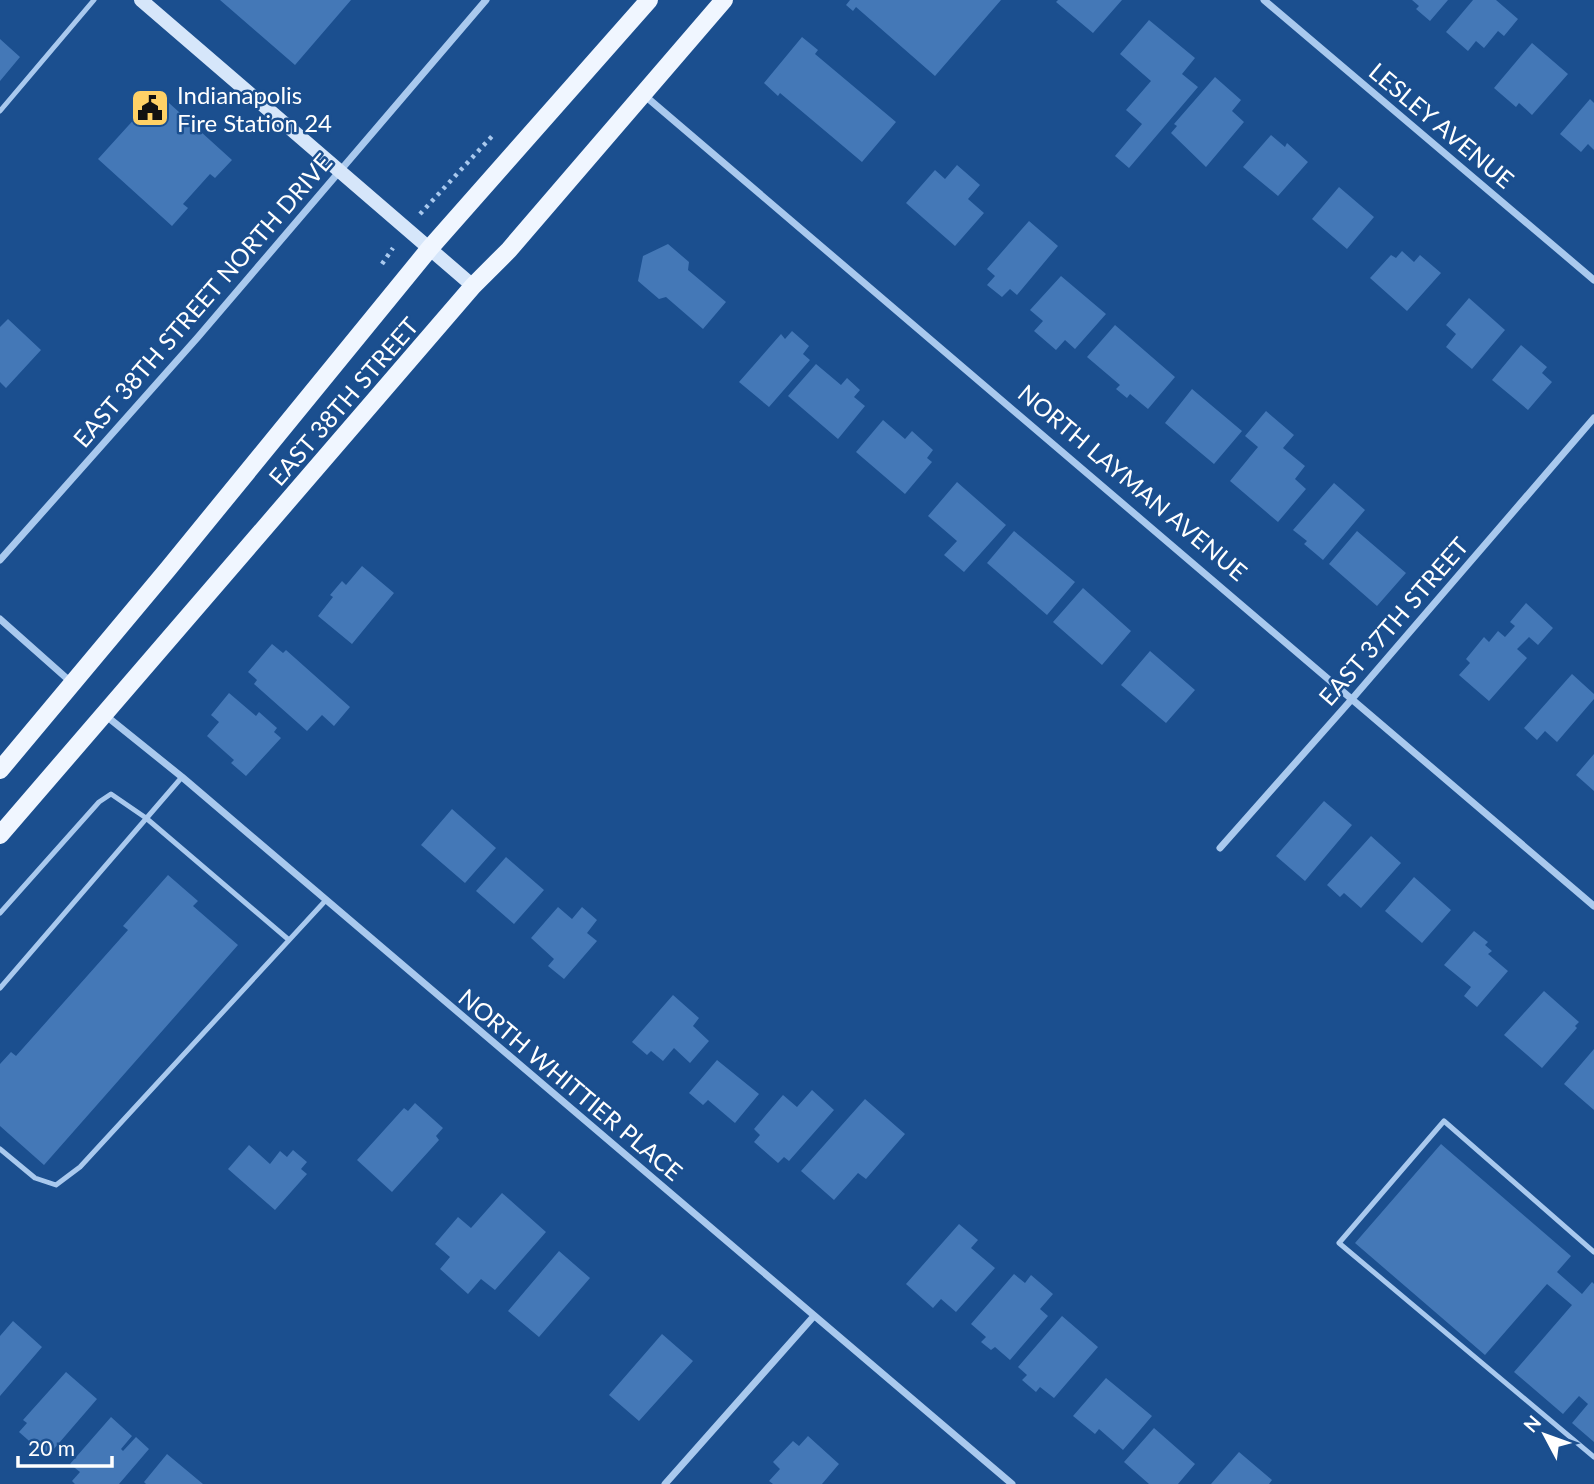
<svg xmlns="http://www.w3.org/2000/svg" width="1594" height="1484" font-family="Lato,sans-serif">
<style>
.building{fill:#4478b7}
.lines{fill:none;stroke-linecap:round;stroke-linejoin:round}
.path{stroke:#a9c9ee;stroke-width:4.5;stroke-dasharray:3.5 5;stroke-linecap:butt}
.lane{stroke:#a9c9ee;stroke-width:5}
.street{stroke:#a9c9ee;stroke-width:7}
.secondary{stroke:#d6e6fa;stroke-width:14}
.primary{stroke:#f0f6ff;stroke-width:18}
.labels{text-anchor:middle;dominant-baseline:central;stroke-width:5;stroke-linejoin:round;paint-order:stroke}
.poi-label{font-size:24px;fill:#fff;stroke:#1b4f8f;text-anchor:start}
.street-label{font-size:24px;fill:#fff;stroke:#1b4f8f}
</style>
<rect width="100%" height="100%" fill="#1b4f8f"/>
<path class="building" d="M220,0H351L295,65Z
M850,0H1001L935,76L856,7L853,11L846,5Z
M1058,0H1122L1093,33L1056,2Z
M1412,0H1448L1430,21L1416,9L1419,6Z
M1473,0H1496L1518,19L1504,36L1498,31L1484,48L1476,41L1468,51L1446,32Z
M1149,20L1195,58L1182,74L1198,87L1129,168L1115,156L1142,124L1126,110L1151,81L1120,54Z
M802,37L818,50L815,54L896,122L862,162L780,93L778,96L764,83Z
M0,39L20,57L0,81Z
M1532,43L1568,74L1532,115L1519,103L1516,107L1494,88Z
M1215,77L1241,100L1232,111L1244,122L1206,167L1171,133L1177,126L1174,124Z
M158,93L232,160L215,178L210,174L183,204L188,208L172,226L98,159Z
M1590,99L1594,103V150L1588,144L1581,152L1560,134Z
M1271,135L1285,147L1287,143L1308,162L1278,196L1243,167Z
M957,165L980,185L968,199L984,213L955,246L906,203L935,170L945,179Z
M1339,187L1374,217L1347,249L1312,219Z
M1029,221L1058,246L1017,295L1010,289L1002,297L987,285L995,276L987,269Z
M668,244L689,262L688,270L726,302L703,329L666,297L659,299L638,281L643,256Z
M1402,251L1414,262L1420,255L1441,273L1407,311L1370,278L1391,255L1396,258Z
M1061,276L1106,314L1075,349L1065,340L1056,350L1034,331L1043,321L1030,310Z
M1469,298L1505,330L1472,369L1446,347L1456,334L1446,325Z
M8,319L41,350L6,388L0,382V327Z
M1115,325L1175,377L1148,409L1130,394L1127,398L1116,389L1120,385L1087,357Z
M792,331L809,346L803,354L810,360L769,407L739,382L781,334L785,339Z
M1521,345L1547,367L1542,373L1552,382L1528,410L1492,380Z
M816,364L841,385L847,378L860,390L854,397L865,406L838,439L788,396Z
M1192,389L1242,431L1214,464L1165,423Z
M1266,411L1294,435L1283,448L1305,466L1295,479L1306,489L1278,522L1230,481L1258,447L1245,436Z
M883,420L905,439L912,431L933,450L927,458L932,462L905,494L856,452Z
M957,482L1006,525L964,572L944,555L957,541L928,516Z
M1334,483L1365,510L1323,560L1304,544L1307,541L1293,530Z
M1014,531L1075,582L1047,615L987,563Z
M1357,531L1406,573L1377,606L1329,564Z
M362,566L394,593L352,644L318,616L333,597L330,595L342,581L346,585Z
M1083,588L1131,631L1102,665L1053,622Z
M1526,603L1553,628L1538,645L1529,637L1517,649L1527,658L1489,701L1459,675L1470,663L1466,659L1484,637L1489,642L1498,631L1505,637L1515,626L1510,622Z
M272,644L283,653L286,650L350,707L334,726L322,715L307,731L254,684L257,680L248,672Z
M1150,651L1195,690L1166,723L1121,685Z
M1572,674L1594,694V699L1557,742L1545,731L1537,740L1524,728Z
M229,693L256,716L259,712L277,728L274,732L281,738L246,776L231,763L234,760L207,736L219,722L211,715Z
M1594,754V791L1576,775Z
M1324,801L1352,825L1305,881L1276,856Z
M452,809L496,848L465,883L421,845Z
M1371,836L1401,863L1361,908L1344,893L1340,897L1327,885Z
M506,857L544,890L514,924L476,891Z
M168,875L198,901L193,906L238,945L44,1165L0,1126V1064L11,1052L16,1056L128,930L123,926Z
M1414,877L1451,910L1422,943L1385,911Z
M558,907L572,919L582,907L597,920L587,933L597,941L564,979L548,966L554,959L531,938Z
M1474,931L1488,942L1485,945L1492,951L1488,954L1508,971L1477,1007L1464,996L1471,987L1444,965Z
M1544,991L1579,1022L1575,1026L1577,1028L1542,1068L1504,1035Z
M673,995L699,1018L693,1026L709,1041L690,1063L674,1048L663,1061L651,1051L647,1055L632,1042Z
M1594,1049V1110L1564,1084Z
M717,1060L759,1094L735,1123L708,1100L703,1105L689,1093Z
M812,1090L834,1110L789,1161L784,1157L778,1163L754,1142L760,1135L754,1129L783,1095L797,1107Z
M865,1099L905,1134L866,1179L858,1173L834,1200L801,1171Z
M415,1103L443,1128L436,1136L439,1140L392,1192L357,1160L404,1108L408,1111Z
M1441,1144L1571,1256L1557,1272L1582,1294L1592,1282L1594,1284V1442L1572,1423L1588,1404L1579,1396L1563,1414L1514,1372L1572,1305L1547,1284L1485,1355L1355,1243Z
M249,1145L270,1164L280,1151L287,1157L293,1150L307,1162L301,1169L307,1174L275,1210L228,1169Z
M502,1193L546,1232L495,1290L481,1279L468,1294L440,1269L450,1257L435,1244L458,1217L471,1228Z
M959,1224L978,1240L971,1248L995,1268L956,1312L941,1299L933,1308L906,1284Z
M559,1251L590,1278L539,1337L508,1311Z
M1014,1274L1025,1283L1031,1275L1053,1294L1040,1309L1048,1316L1010,1360L995,1347L991,1350L981,1342L986,1337L971,1324Z
M1062,1316L1098,1347L1054,1398L1040,1387L1036,1392L1022,1380L1027,1375L1018,1367Z
M13,1321L42,1347L0,1396V1336Z
M662,1334L693,1361L639,1421L609,1395Z
M66,1372L97,1399L53,1450L50,1447L44,1454L19,1432L27,1423L23,1420Z
M1106,1378L1152,1416L1123,1450L1099,1429L1095,1434L1073,1416Z
M111,1417L132,1436L121,1449L123,1451L136,1437L149,1449L119,1484H75L72,1481L80,1472L70,1464Z
M1154,1428L1195,1464L1178,1484H1149L1124,1462Z
M808,1436L839,1464L822,1484H773L769,1481L780,1469L773,1462L793,1441L799,1446Z
M1239,1452L1272,1480L1269,1484H1211Z
M167,1454L203,1484H146L144,1482Z"/>
<g class="lines">
<path class="path" d="M420,214L495,133
M382,264L393,248"/>
<path class="lane" d="M0,111L94,0
M0,913L99,802L111,794L146,818L289,940
M0,988L182,777
M0,1149L35,1178L56,1185L80,1167L326,900
M1594,1252L1444,1121L1339,1243L1594,1457"/>
<path class="street" d="M1264,0L1594,280
M644,95L1594,906
M0,560L198,337L486,0
M0,619L72,683
M105,715L182,777L1012,1484
M1220,848L1352,699L1594,418
M665,1484L814,1316"/>
<path class="secondary" d="M141,0L473,286"/>
<path class="primary" d="M0,770L168,569L430,248L649,0
M0,835L473,286L509,250L724,0"/>
</g>
<defs>
<symbol id="civic-square" viewBox="-11 -11 22 22"><rect x="-9" y="-9" width="18" height="18" rx="4" fill="#ffd166" stroke="#1b4f8f"/><path d="M-.6-6.5H3V-4.5H.6V-3L4-1V1h2V6H-6V1h2V-1L-.6-3ZM-1.2 2.5V6h2.4V2.5Z" fill="#111"/></symbol>
</defs>
<g fill-rule="evenodd">
<use href="#civic-square" x="128" y="86" width="44" height="44"/>
</g>
<g class="labels">
<g class="poi-label">
<text x="177" y="94">Indianapolis<tspan x="177" dy="28">Fire Station 24</tspan></text>
</g>
<g class="street-label">
<text transform="translate(1442 125) rotate(40)">LESLEY AVENUE</text>
<text transform="translate(202 300) rotate(-49)">EAST 38TH STREET NORTH DRIVE</text>
<text transform="translate(343 401) rotate(-49)">EAST 38TH STREET</text>
<text transform="translate(1133 482) rotate(40)">NORTH LAYMAN AVENUE</text>
<text transform="translate(1393 621) rotate(-49)">EAST 37TH STREET</text>
<text transform="translate(571 1084) rotate(40)">NORTH WHITTIER PLACE</text>
</g>
</g>
<g transform="translate(1545 1435) rotate(311)" stroke="#1b4f8f" stroke-width="5" paint-order="stroke">
<path d="M0-5L12 26L0 18L-12 26Z" fill="#ffffff"/>
<text y="-10" font-size="19" font-weight="bold" text-anchor="middle" fill="#ffffff">N</text>
</g>
<path d="M18 1456v10h94v-10" fill="none" stroke="#ffffff" stroke-width="3.5"/>
<text x="28" y="1456" font-size="21" fill="#ffffff" stroke="#1b4f8f" stroke-width="5" paint-order="stroke">20 m</text>
</svg>
